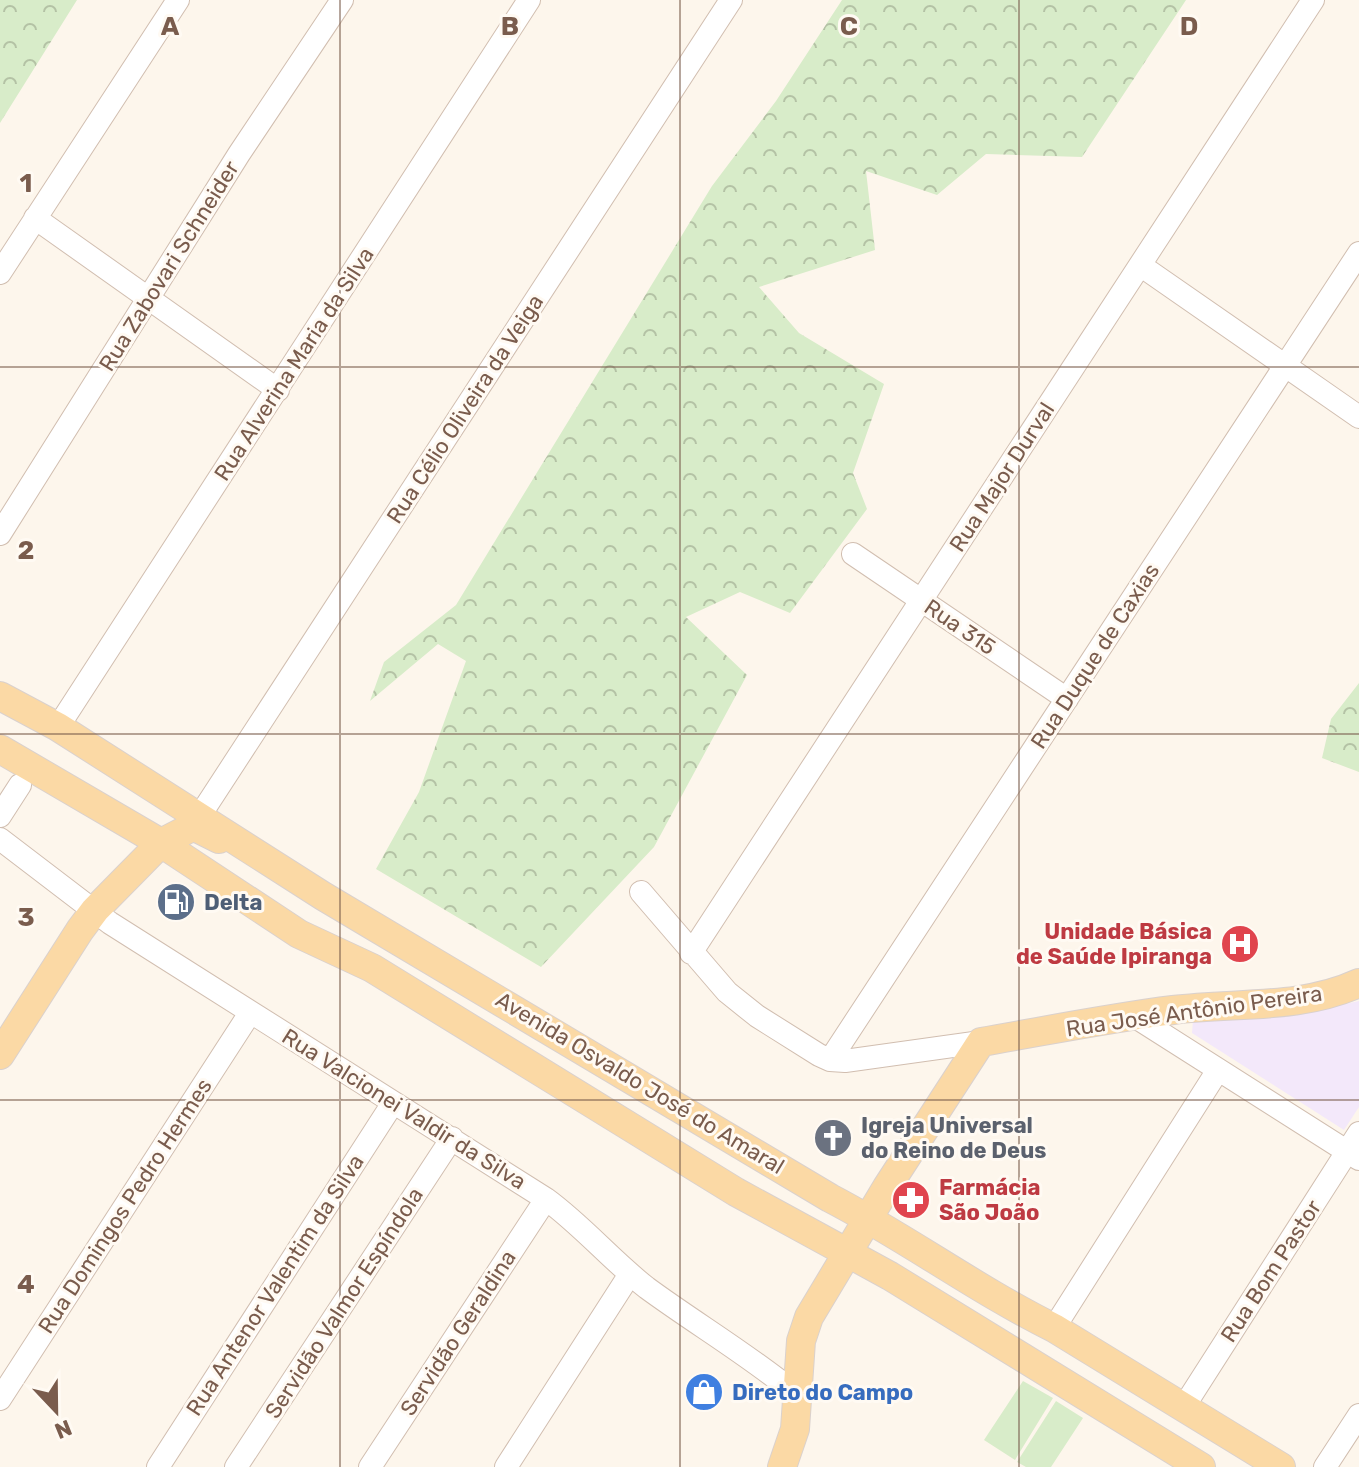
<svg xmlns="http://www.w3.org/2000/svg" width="1359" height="1467" font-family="Rubik,sans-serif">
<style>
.education{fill:#f3e8fa}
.grass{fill:#d8ecc9}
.forest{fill:url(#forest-crowns)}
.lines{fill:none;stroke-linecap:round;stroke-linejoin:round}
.minor-casing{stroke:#d1beb0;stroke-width:24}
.major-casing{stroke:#dad1cd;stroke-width:30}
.minor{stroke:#fff;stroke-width:22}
.major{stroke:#fbd9a5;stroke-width:28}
.grid{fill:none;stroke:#7a5c4d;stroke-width:2;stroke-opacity:0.55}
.labels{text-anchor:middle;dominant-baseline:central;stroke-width:6;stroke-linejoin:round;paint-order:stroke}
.street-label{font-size:22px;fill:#7a5c4d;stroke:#fffaf3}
.service-label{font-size:22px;font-weight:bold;fill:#4e5e75;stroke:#fffaf3;text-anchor:start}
.health-label{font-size:22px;font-weight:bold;fill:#be3a42;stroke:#fffaf3;text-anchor:end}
.worship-label{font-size:22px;font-weight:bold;fill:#5b616d;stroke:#fffaf3;text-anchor:start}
.shop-label{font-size:22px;font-weight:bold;fill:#366cbe;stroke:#fffaf3;text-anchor:start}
.grid-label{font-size:26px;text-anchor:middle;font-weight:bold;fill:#7a5c4d;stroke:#fffaf3;stroke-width:6;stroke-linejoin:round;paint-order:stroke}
</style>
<defs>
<pattern id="forest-crowns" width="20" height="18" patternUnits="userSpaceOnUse" patternTransform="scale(2)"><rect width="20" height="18" fill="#d8ecc9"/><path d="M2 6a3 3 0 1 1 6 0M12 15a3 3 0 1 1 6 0" fill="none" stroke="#b4c2a5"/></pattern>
</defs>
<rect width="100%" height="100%" fill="#fdf6ec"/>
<path class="education" d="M1359,1001V1107L1344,1130L1192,1033L1193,1020L1295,1015Z"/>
<path class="grass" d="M1023,1381L1053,1398L1015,1460L984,1440Z
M1056,1401L1083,1418L1051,1467H1026L1017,1462Z"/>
<path class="forest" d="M0,0H77L0,123Z
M842,0H1186L1082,157L986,154L937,195L866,171L875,250L759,287L799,333L884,384L853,473L867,509L790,613L740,592L686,617L747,675L654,847L541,967L376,869L419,792L466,661L438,644L370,701L384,662L456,605L712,186L776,101Z
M1359,683V772L1322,758L1331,719Z"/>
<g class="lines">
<defs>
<path id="minor" d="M35,218L278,390
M1140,265L1359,417
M0,273L178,0
M0,534L239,154L342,0
M853,554L1067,699
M58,727L529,0
M0,816L20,785
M199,817L731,0
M0,839L110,923L546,1199C583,1226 612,1261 647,1288C696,1324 749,1355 796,1394
M641,892L727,992L757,1016L819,1055L830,1060L845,1061L981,1042
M691,953L1313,0
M1134,1016L1359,1159
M830,1060L1359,253
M1054,1328L1218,1070
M0,1399L250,1013
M1183,1408L1359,1133
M158,1467L393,1103
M236,1467L452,1138
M370,1467L546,1199
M506,1467L630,1274
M1325,1467L1359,1415"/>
<path id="major" d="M0,696L58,727L323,896L830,1198C907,1238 977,1290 1054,1328L1281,1467
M0,749L161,843L299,934L372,968L736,1192L890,1276L1201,1467
M0,1055L80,930L95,910L161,843L190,828H197L219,839
M782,1467L795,1429L801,1341L809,1317L887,1187L981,1042C1045,1031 1109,1018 1173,1010C1236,1002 1300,1010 1359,983"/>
</defs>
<use href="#minor" class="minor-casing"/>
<use href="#major" class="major-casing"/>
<use href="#minor" class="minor"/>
<use href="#major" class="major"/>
</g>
<path class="grid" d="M340,0V1467M680,0V1467M1019,0V1467M0,367H1359M0,734H1359M0,1100H1359"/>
<defs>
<symbol id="fuel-disc" viewBox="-11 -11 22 22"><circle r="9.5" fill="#5c6f8a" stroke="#fffaf3"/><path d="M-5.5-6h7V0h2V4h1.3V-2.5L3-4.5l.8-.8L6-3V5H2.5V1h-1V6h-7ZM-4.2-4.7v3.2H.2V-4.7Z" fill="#fff"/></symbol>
<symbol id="hospital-disc" viewBox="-11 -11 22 22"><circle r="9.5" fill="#e0444e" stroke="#fffaf3"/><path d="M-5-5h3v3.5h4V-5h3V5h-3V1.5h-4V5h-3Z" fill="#fff"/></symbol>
<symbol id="church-disc" viewBox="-11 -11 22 22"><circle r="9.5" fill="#6b7280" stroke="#fffaf3"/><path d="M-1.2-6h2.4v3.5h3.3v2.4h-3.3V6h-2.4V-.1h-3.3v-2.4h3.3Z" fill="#fff"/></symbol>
<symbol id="pharmacy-disc" viewBox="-11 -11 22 22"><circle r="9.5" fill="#e0444e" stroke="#fffaf3"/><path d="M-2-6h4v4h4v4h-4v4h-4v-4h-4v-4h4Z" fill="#fff"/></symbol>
<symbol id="shop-disc" viewBox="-11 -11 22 22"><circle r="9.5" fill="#3f7fe0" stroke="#fffaf3"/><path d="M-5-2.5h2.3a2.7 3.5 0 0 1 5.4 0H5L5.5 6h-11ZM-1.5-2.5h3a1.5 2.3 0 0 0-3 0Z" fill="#fff"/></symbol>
</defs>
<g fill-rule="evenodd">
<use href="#fuel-disc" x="154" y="880" width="44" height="44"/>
<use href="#hospital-disc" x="1218" y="922" width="44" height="44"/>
<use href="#church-disc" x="811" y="1116" width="44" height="44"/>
<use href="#pharmacy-disc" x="889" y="1178" width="44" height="44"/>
<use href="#shop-disc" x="682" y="1370" width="44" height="44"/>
</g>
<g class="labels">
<g class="street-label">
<text transform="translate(169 266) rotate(-58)">Rua Zabovari Schneider</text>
<text transform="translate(294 364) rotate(-57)">Rua Alverina Maria da Silva</text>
<text transform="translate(465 409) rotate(-57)">Rua Célio Oliveira da Veiga</text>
<text transform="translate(1002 477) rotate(-57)">Rua Major Durval</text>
<text transform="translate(960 627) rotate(34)">Rua 315</text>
<text transform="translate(1095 656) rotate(-57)">Rua Duque de Caxias</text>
<text transform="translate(1194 1011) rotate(-8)">Rua José Antônio Pereira</text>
<text transform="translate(640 1083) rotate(31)">Avenida Osvaldo José do Amaral</text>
<text transform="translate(404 1109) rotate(32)">Rua Valcionei Valdir da Silva</text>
<text transform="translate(125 1206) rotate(-57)">Rua Domingos Pedro Hermes</text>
<text transform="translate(1271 1271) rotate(-57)">Rua Bom Pastor</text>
<text transform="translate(275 1285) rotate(-57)">Rua Antenor Valentim da Silva</text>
<text transform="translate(344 1303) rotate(-57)">Servidão Valmor Espíndola</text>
<text transform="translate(458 1333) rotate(-57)">Servidão Geraldina</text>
</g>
<g class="service-label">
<text x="204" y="902">Delta</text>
</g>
<g class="health-label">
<text x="1212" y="931">Unidade Básica<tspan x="1212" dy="25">de Saúde Ipiranga</tspan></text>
<text x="939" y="1187" text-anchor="start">Farmácia<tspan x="939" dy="25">São João</tspan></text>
</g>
<g class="worship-label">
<text x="861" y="1125">Igreja Universal<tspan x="861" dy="25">do Reino de Deus</tspan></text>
</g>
<g class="shop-label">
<text x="732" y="1392">Direto do Campo</text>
</g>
</g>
<g class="grid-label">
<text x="170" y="35">A</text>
<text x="510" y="35">B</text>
<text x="849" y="35">C</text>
<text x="1189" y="35">D</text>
<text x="26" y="192">1</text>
<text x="26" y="559">2</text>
<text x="26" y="926">3</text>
<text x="26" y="1293">4</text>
</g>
<g transform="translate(56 1411) rotate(158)" stroke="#fffaf3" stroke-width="6" paint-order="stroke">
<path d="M0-6L14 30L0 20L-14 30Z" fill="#7a5c4d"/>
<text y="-12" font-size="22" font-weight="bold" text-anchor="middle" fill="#7a5c4d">N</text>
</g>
</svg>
